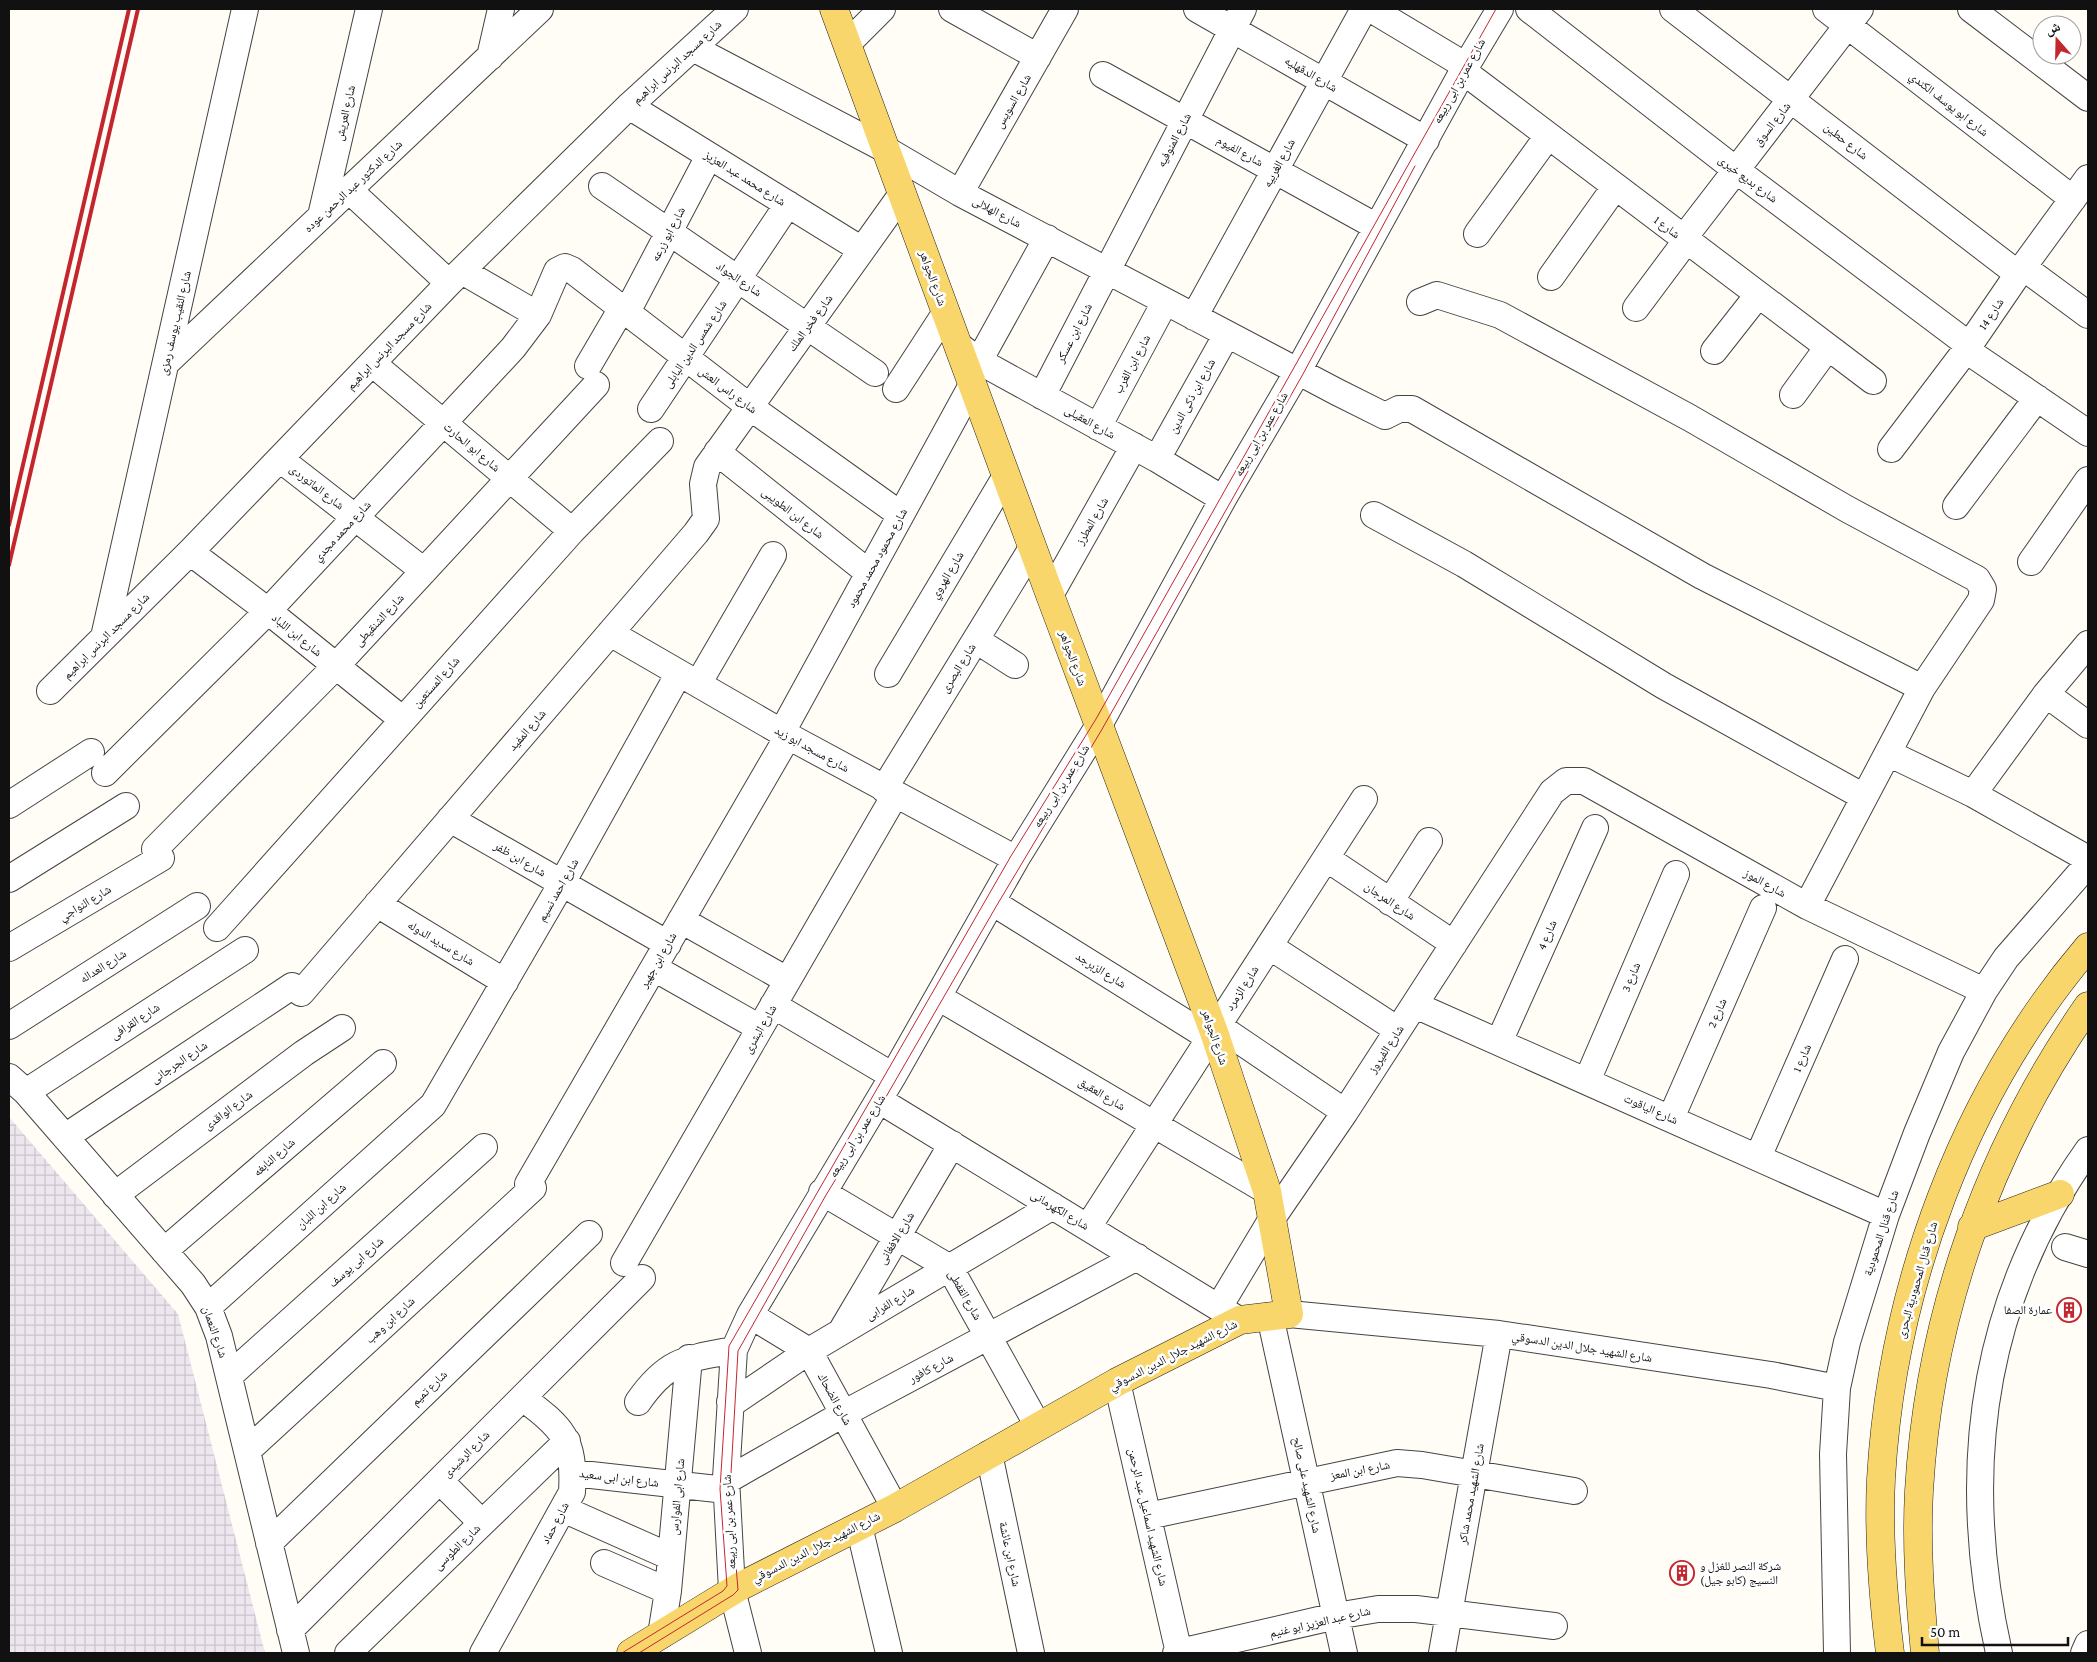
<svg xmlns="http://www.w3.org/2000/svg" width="2097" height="1662" font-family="'Crimson Pro','Noto Naskh Arabic',serif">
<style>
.industrial{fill:url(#industrial-grid)}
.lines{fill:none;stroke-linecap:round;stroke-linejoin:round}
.minor-casing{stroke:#444;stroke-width:28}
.major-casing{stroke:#222;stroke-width:29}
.minor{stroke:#fff;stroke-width:26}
.major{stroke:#f9d66b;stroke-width:28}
.tram{stroke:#c4262e;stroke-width:1}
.rail{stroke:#c4262e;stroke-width:4}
.labels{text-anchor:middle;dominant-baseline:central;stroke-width:5;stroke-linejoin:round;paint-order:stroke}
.street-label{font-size:12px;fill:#111;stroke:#fff}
.poi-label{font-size:12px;fill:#111;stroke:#fff;text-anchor:end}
</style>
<defs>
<pattern id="industrial-grid" width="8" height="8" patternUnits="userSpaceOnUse" patternTransform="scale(1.25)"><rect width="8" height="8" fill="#eee6ef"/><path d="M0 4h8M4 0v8" fill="none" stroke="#cbc4cc"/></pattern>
</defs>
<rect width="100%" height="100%" fill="#fffdf5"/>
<path class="industrial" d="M9,1117L178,1314L265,1653H9Z"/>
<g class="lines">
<defs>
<path id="minor" d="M952,9L1038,57
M1197,9L1426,140
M1371,9L1466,66
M1529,9L1736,170L1969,345
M1673,9L2018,274
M1826,9L2073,199
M1971,9L2088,98
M847,44L882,9
M693,48L885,149L960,193L1337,392L1385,416L1399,409H1412L1702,576L1922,688
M490,57L501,9
M1463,71L1873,381
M1103,75L1377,227
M629,106L862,250
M602,186L875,373
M349,190L449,283
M960,193L1065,9
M321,216L369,9
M1477,234L1548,136
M1683,239L1860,9
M2023,267L2088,315
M462,271L538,315
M1551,277L1615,187
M1420,302L1437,295L1500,315L1690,418L1847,509L1977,579L1983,589L1981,600L1922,688L1807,906
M1636,308L1686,241
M627,312L709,156
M1194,317L1364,9
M958,345L979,361L1157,459L1223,499
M1966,350L2088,433
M1714,351L1758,295
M979,361L1047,238
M166,363L540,9
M372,363L572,531
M588,366L622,308
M896,389L946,312
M1793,395L1828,347
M1042,396L1243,9
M651,409L788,204
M1098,427L1165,302
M1891,449L1966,350L2018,274L2088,178
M717,452L869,573
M280,459L424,571
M1157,459L1227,334
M1956,506L2037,398
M1374,515L1464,564L1664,686L1864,797
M190,552L268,611L403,720
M2031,562L2088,480
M1050,595L1134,446
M610,633L788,736L1016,859
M104,637L245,9
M976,640L1015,665
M888,674L1006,476
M698,684L773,555
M50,691L190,552L449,283L629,106L735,9
M2046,694L2088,725
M782,732L972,385
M1888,753L1973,794L2046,694L2088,644
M105,773L268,611L513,348L538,315L557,271L565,267L572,270L750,407L901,515
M884,789L1032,548
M1973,794L2088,859
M9,805L91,752
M450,819L668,944
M155,849L336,666L596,385
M1326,858L1454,944
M9,879L126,806
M992,902L1210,1038
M1390,902L1429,841
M377,904L505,982
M681,920L787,980
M217,928L572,531L660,441
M1269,946L1398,1030
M9,948L161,858
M654,968L760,1028
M301,993L696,533L706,519L703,484L707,467L902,194
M938,997L1267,1191
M773,1005L893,1076
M1415,1005L1886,1215
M9,1026L197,906
M1218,1026L1345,1112
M1499,1042L1595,828
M9,1077L26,1092L193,1284L208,1307L219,1336L296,1653
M1587,1081L1676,874
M26,1092L245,950
M879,1100L1234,1317
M1671,1118L1763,908
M65,1137L292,986
M1758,1157L1845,959
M528,1184L788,736
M822,1192L950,1268L1038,1426
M115,1195L304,1053L342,1028
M1088,1227L1364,799
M2065,1247L2088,1254
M164,1251L383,1063
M624,1263L895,795
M208,1307L433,1105L562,883L679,673
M1219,1307L1273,1217L1345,1112L1552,792L1566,781H1584L1807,906L1984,991
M1289,1314L1499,1334L1771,1375L1837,1388
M750,1315L809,1351L895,1508
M1270,1316L1344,1653
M842,1330L952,1144
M229,1376L484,1147
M1117,1382L1179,1653
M638,1402C667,1360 686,1359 734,1350
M730,1402H734L809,1351L1053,1206
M247,1451L533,1188
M989,1454L1031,1653
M573,1473L726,1490
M726,1478H731L843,1414L1137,1257
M440,1481L482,1523
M563,1509L671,1557
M1148,1516L1397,1463L1422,1465L1574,1491
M859,1526L889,1653
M269,1543L589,1234
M604,1563L668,1591
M290,1630L642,1278
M661,1635L668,1591L689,1358
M348,1653L567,1441
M483,1653L572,1492C575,1438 562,1428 523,1398
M748,1653L732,1590L726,1478L734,1350L750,1315L893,1076L1016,859L1099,725L1223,499L1298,371L1463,71L1500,9
M1176,1653L1336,1616L1378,1609H1416L1554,1626
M1442,1653L1499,1334
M1837,1653L1833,1454L1837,1388L1847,1342L1886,1215L1917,1133L1951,1052L1984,991L2006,958L2088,864
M1999,1653C1959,1474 1980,1302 2088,1150
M2084,1653L2088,1644"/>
<path id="major" d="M1972,1227L2060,1194
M631,1653L739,1587L895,1508L1117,1382L1240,1320L1289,1314L1267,1191L1214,1032L1050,595L834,9
M1890,1653C1883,1596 1878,1537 1881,1479C1892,1288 1963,1094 2088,947
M1925,1653C1920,1599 1916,1545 1919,1491C1929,1316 1988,1150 2088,1006"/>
</defs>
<use href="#minor" class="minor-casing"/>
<use href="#major" class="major-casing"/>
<use href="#minor" class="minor"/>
<use href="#major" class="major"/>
<path class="tram" d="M622,1653L723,1591L727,1586L720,1489L729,1346L1011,856L1096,719L1496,9
M639,1653L733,1595L738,1590L730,1491L738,1351L826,1195L883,1102L997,905L1101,731L1303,374L1415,166"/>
<path class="rail" d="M9,525L129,9
M9,565L138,9"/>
</g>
<defs>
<symbol id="building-ring" viewBox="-11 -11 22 22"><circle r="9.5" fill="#fff" stroke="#c4262e" stroke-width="1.5"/><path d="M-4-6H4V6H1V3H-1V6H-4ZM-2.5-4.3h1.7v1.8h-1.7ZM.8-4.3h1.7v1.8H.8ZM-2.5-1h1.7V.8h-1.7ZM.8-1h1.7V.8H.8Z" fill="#c4262e"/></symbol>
</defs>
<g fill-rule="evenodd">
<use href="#building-ring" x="2055" y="1296" width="28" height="28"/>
<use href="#building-ring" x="1668" y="1559" width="28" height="28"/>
</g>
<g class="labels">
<g class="street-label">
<text transform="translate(677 62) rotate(-43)">شارع مسجد البرنس ابراهيم</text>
<text transform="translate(1311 74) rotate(30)">شارع الدقهليه</text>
<text transform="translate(1459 81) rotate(-61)">شارع عمر بن ابى ربيعه</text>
<text transform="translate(1013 101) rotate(-60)">شارع السويس</text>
<text transform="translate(1949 104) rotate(38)">شارع ابو يوسف الكندي</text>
<text transform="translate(345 113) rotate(-77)">شارع العريش</text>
<text transform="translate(1772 124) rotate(-52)">شارع السوق</text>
<text transform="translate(1174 140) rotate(-62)">شارع المنوفيه</text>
<text transform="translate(1846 141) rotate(38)">شارع حطين</text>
<text transform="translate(1240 151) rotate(29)">شارع الفيوم</text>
<text transform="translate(1279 163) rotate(-61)">شارع الغربيه</text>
<text transform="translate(745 178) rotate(32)">شارع محمد عبد العزيز</text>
<text transform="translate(1748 179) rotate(37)">شارع بديع خيرى</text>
<text transform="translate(353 186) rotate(-43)">شارع الدكتور عبد الرحمن عوده</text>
<text transform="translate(997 212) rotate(28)">شارع الهلالى</text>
<text transform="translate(1667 227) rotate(37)">شارع 1</text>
<text transform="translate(668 234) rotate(-62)">شارع ابو زرعه</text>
<text transform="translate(933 278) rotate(70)">شارع الجواهر</text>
<text transform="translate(739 279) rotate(34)">شارع الجواد</text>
<text transform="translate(1991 314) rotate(-56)">شارع 14</text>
<text transform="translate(175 323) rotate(-77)">شارع النقيب يوسف رمزى</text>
<text transform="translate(810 323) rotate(-54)">شارع فخر الملك</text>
<text transform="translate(1074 333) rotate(-63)">شارع ابن عسكر</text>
<text transform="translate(695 344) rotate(-56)">شارع شمس الدين البابلى</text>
<text transform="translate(389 346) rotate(-46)">شارع مسجد البرنس ابراهيم</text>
<text transform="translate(1132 364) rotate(-62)">شارع ابن الغرب</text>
<text transform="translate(728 390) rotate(37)">شارع راس العش</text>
<text transform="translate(1192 396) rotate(-61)">شارع ابن ذكى الدين</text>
<text transform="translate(1090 422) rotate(29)">شارع العقيلى</text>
<text transform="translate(1261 434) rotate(-60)">شارع عمر بن ابى ربيعه</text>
<text transform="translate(472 447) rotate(40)">شارع ابو الحارث</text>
<text transform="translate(317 487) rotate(38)">شارع الماتوردى</text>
<text transform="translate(793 513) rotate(38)">شارع ابن الطويبى</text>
<text transform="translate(1092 521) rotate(-60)">شارع المطرز</text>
<text transform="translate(342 531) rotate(-47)">شارع محمد مجدي</text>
<text transform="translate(877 558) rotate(-61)">شارع محمود محمد محمود</text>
<text transform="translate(947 575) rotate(-59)">شارع الهروي</text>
<text transform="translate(379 620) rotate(-47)">شارع الشنقيطى</text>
<text transform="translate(297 635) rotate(39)">شارع ابن اللباد</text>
<text transform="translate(106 636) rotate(-45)">شارع مسجد البرنس ابراهيم</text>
<text transform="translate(1073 658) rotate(70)">شارع الجواهر</text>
<text transform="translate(958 668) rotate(-58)">شارع البصرى</text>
<text transform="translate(436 682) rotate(-48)">شارع المستعين</text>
<text transform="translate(527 730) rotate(-49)">شارع المفيد</text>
<text transform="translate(812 749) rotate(29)">شارع مسجد ابو زيد</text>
<text transform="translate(1061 786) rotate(-58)">شارع عمر بن ابى ربيعه</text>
<text transform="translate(520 859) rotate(30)">شارع ابن ظفر</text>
<text transform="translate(1765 883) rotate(29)">شارع الموز</text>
<text transform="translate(558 890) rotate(-60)">شارع احمد نسيم</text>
<text transform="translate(1390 901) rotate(34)">شارع المرجان</text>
<text transform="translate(85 903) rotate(-31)">شارع النواجي</text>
<text transform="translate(1547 935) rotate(-66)">شارع 4</text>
<text transform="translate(441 943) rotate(31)">شارع سديد الدوله</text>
<text transform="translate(658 960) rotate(-60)">شارع ابن جهير</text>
<text transform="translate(103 966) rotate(-32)">شارع العداله</text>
<text transform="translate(1101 970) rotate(32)">شارع الزبرجد</text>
<text transform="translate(1631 977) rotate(-67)">شارع 3</text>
<text transform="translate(1242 988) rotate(-57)">شارع الزمرد</text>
<text transform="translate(1717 1013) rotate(-66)">شارع 2</text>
<text transform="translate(135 1021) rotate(-33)">شارع القرافى</text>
<text transform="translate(760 1029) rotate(-60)">شارع البشرى</text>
<text transform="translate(1215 1037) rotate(71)">شارع الجواهر</text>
<text transform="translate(1386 1049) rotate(-57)">شارع الفيروز</text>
<text transform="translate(1802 1058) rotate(-66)">شارع 1</text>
<text transform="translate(179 1062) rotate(-34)">شارع الجرجانى</text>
<text transform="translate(1102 1094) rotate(31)">شارع العقيق</text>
<text transform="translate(1651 1109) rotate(24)">شارع الياقوت</text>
<text transform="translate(228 1110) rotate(-37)">شارع الواقدى</text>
<text transform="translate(857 1136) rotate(-58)">شارع عمر بن ابى ربيعه</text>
<text transform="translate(274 1157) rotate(-41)">شارع النابغه</text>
<text transform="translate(321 1206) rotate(-42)">شارع ابن اللبان</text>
<text transform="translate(1060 1210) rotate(31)">شارع الكهرمانى</text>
<text transform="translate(1881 1233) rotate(-72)">شارع قنال المحمودية</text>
<text transform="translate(896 1238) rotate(-59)">شارع الافغانى</text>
<text transform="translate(356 1262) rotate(-42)">شارع ابى يوسف</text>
<text transform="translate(1917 1280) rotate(-74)">شارع قنال المحمودية البحرى</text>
<text transform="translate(965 1295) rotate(60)">شارع القفطى</text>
<text transform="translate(890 1303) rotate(-31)">شارع الفرابى</text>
<text transform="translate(390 1320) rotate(-43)">شارع ابن وهب</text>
<text transform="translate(215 1332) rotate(71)">شارع النعمان</text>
<text transform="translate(1582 1347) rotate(9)">شارع الشهيد جلال الدين الدسوقي</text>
<text transform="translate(1173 1355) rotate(-27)">شارع الشهيد جلال الدين الدسوقي</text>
<text transform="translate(931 1368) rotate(-28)">شارع كافور</text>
<text transform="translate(429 1388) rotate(-44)">شارع تميم</text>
<text transform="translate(835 1399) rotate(61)">شارع الضحاك</text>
<text transform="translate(466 1454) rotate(-45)">شارع الرشيدى</text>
<text transform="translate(1360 1470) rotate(-11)">شارع ابن المعز</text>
<text transform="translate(619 1478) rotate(7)">شارع ابن ابى سعيد</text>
<text transform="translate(1307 1485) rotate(78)">شارع الشهيد على صالح</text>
<text transform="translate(1471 1494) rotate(-80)">شارع الشهيد محمد شاكر</text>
<text transform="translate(677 1497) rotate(-85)">شارع ابى الفوارس</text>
<text transform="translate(1148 1517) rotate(77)">شارع الشهيد اسماعيل عبد الرحمن</text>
<text transform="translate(729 1522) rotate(-93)">شارع عمر بن ابى ربيعه</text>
<text transform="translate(555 1523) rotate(-62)">شارع حماد</text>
<text transform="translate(457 1547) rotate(-44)">شارع الطوسى</text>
<text transform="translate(816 1547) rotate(-27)">شارع الشهيد جلال الدين الدسوقي</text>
<text transform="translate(1010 1554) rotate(78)">شارع ابن عائشة</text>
<text transform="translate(1320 1622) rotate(-13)">شارع عبد العزيز ابو غنيم</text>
</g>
<g class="poi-label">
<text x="2052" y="1310">عمارة الصفا</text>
<text x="1700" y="1566" text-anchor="start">شركة النصر للغزل و<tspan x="1700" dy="14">النسيج (كابو جيل)</tspan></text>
</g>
</g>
<rect width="2097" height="1662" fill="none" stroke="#111111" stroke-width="20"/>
<g transform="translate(2057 40) rotate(340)"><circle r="24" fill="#ffffff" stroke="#a0a0a0"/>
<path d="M0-4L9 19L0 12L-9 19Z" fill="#c4262e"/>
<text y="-8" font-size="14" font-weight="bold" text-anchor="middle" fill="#111111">ش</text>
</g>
<path d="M1922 1637v8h146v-8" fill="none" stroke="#111111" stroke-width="2.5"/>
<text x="1930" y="1637" font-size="15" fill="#111111" stroke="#ffffff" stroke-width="4" paint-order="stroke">50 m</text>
</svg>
